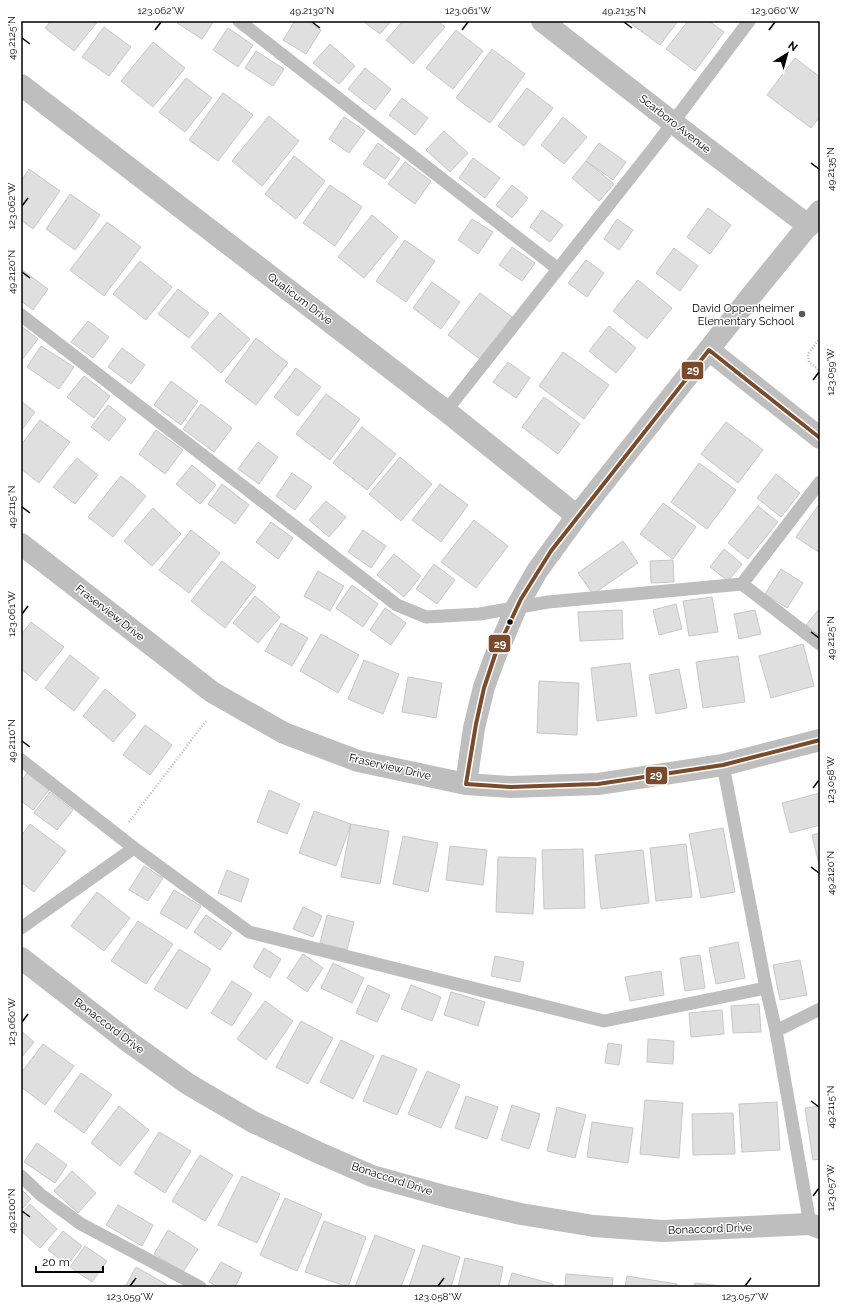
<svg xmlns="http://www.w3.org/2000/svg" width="841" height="1308" font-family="Raleway,sans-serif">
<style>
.building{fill:#dfdfdf;stroke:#c7c7c7}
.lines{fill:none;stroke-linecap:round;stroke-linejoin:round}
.path{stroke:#b9b9b9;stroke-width:2.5;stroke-dasharray:1 2;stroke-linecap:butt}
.lane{stroke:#bebebe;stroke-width:13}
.street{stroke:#bebebe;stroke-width:22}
.bus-1-casing{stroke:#fff;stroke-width:7}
.bus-1{stroke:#7a4b2a;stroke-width:4}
.ticks{fill:none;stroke:#000;stroke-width:1.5}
.poi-dot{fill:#595959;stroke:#fff;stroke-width:1.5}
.bus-dot{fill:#000;stroke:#fff;stroke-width:1.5}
.labels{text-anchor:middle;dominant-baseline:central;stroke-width:3;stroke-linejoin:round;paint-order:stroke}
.street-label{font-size:11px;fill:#000;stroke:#fff}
.poi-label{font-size:11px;fill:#000;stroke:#fff;text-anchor:end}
.line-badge{stroke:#fff;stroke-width:1.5}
.badge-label{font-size:11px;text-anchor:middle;font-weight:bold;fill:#fff}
.neatline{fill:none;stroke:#000;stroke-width:1.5}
.ticks-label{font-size:10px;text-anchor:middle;fill:#000}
</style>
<rect width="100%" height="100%" fill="#fff"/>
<path class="building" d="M51,21H98L74,51L45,28Z
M178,21H214L202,39L177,23Z
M295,21H307L321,30L306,54L283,40Z
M363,21H391L380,34Z
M403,21H438L445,27L413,64L386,40Z
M631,21H678L660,45L630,23Z
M688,21H709L724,32L695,71L666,49Z
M104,27L131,47L109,76L82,57Z
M228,28L253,45L238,67L213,50Z
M456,30L483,51L453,89L426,68Z
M153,42L185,68L153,107L121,81Z
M330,44L355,66L339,84L313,63Z
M492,49L525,74L490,123L456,98Z
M256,51L284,69L273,86L245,68Z
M795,58L820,77V117L811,128L767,95Z
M365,68L391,89L375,110L348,89Z
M186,78L212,98L185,132L159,112Z
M527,88L553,108L524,146L498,126Z
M223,93L253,115L218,161L189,140Z
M402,98L428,118L415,135L389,115Z
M269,116L299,141L262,186L232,161Z
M344,117L365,131L349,153L329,139Z
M563,117L587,137L564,164L541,145Z
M444,131L468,153L450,172L426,150Z
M378,143L400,159L385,179L363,164Z
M599,143L626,162L613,180L586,161Z
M294,156L325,181L296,219L265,194Z
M473,158L500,178L485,198L459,178Z
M586,161L614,184L599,201L572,178Z
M405,162L431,181L415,204L388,184Z
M29,169L60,191L33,229L21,220V181Z
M330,185L362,207L335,246L303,223Z
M512,185L528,198L512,218L496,205Z
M70,194L100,215L75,250L46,229Z
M708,208L731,225L710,254L687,237Z
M542,210L563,225L550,242L530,227Z
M372,215L398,237L364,278L338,257Z
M472,219L493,232L478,254L458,240Z
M617,219L633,230L619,250L604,239Z
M107,222L141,247L104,296L70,270Z
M405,240L435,261L406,302L376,281Z
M512,247L535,263L522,281L499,265Z
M674,248L698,266L680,291L656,273Z
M586,260L604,273L587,297L568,283Z
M140,261L172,287L146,320L113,294Z
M21,269L48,289L33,310L21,301Z
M638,280L672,308L647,339L613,311Z
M432,282L460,302L441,329L413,308Z
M178,289L209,313L189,338L158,314Z
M480,293L512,317L481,360L448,335Z
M220,313L250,339L221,373L191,347Z
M88,321L109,337L93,358L71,342Z
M21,326L38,339L21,361Z
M609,326L636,348L616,373L589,351Z
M256,338L288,363L256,405L225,381Z
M41,346L74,367L59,389L27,367Z
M122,348L145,365L131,384L108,367Z
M563,352L609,385L584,419L539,386Z
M508,362L530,378L516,398L493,382Z
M296,368L321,387L298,416L274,397Z
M84,376L110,396L94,418L67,397Z
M171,381L198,401L181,425L154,405Z
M326,394L360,419L330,460L296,434Z
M544,397L580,424L558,454L522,427Z
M21,401L35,412L21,431Z
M201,404L232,428L214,452L183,429Z
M108,405L126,419L109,441L91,427Z
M40,420L70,442L39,483L21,469V445Z
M726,422L763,450L738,483L701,454Z
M362,427L396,454L367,490L333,463Z
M156,430L183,450L165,474L139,454Z
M258,442L278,457L259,484L238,469Z
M400,457L432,484L401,521L369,494Z
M77,458L98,475L75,504L53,487Z
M699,463L736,490L707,529L671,502Z
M192,465L216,485L200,504L176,484Z
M292,473L312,487L295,510L276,496Z
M776,474L800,493L781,517L757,498Z
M121,476L146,496L113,537L88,517Z
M222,484L249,505L235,524L208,504Z
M440,484L468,505L441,542L412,520Z
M326,501L346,517L329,537L309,520Z
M663,503L696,527L673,559L640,534Z
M758,506L778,522L748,559L728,543Z
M818,506L820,507V553L796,537Z
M153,508L181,534L152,566L124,541Z
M474,520L508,546L476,588L441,562Z
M271,522L293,538L278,559L256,542Z
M191,530L220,553L189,593L159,570Z
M363,530L386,546L371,568L348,552Z
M623,541L638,563L593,594L578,573Z
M724,549L742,564L728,581L710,567Z
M394,554L421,576L404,597L377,575Z
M673,560L674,582L651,583L650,561Z
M222,561L256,587L225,628L191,601Z
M434,564L455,580L437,604L416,589Z
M781,569L803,583L787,608L765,594Z
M318,571L344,586L330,611L304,596Z
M352,585L378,604L363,627L336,608Z
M255,596L280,617L258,643L233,623Z
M712,597L718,632L689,636L683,601Z
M676,604L682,629L659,635L653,610Z
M385,608L406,623L391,645L370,630Z
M820,608V637L806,625Z
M622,610L623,639L580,641L578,612Z
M755,610L761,634L739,639L734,614Z
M31,622L64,647L36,681L21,669V635Z
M281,623L308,638L292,666L265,651Z
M321,634L359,655L338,693L300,671Z
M803,644L814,686L771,698L759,656Z
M70,655L99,678L74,711L45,688Z
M738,656L745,702L703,708L696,662Z
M364,660L399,674L383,714L348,699Z
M630,663L637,716L597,721L591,668Z
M679,669L687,708L656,714L649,675Z
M408,677L442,683L436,718L402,712Z
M539,681L579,683L577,735L537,733Z
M105,689L136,715L113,742L83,716Z
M145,725L172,745L150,775L123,755Z
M27,773L49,790L33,810L21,801V782Z
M269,790L300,804L287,834L257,822Z
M50,792L73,810L57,830L34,813Z
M820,793V825L790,833L782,803Z
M314,811L351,824L336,866L299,853Z
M30,824L66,851L34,892L21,882V836Z
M351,824L389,831L380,884L341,877Z
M723,828L735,892L701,898L689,834Z
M820,833V869L812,835Z
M403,836L438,843L428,892L393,884Z
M686,844L692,897L656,901L650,848Z
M450,846L487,850L483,885L446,880Z
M583,849L585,908L544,909L542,850Z
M643,850L649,903L601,909L595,855Z
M498,857L536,858L533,914L496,912Z
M144,866L163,878L148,901L129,890Z
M227,870L249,879L241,902L218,893Z
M174,890L201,906L187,929L160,913Z
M97,892L130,918L104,951L71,926Z
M303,907L322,916L313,937L293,929Z
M206,915L232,933L220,950L194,932Z
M327,915L354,922L347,950L320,943Z
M138,921L173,944L146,984L111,961Z
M738,942L745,978L716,984L709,948Z
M264,948L281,959L270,978L253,967Z
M179,949L211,969L187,1009L154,989Z
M303,954L323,968L307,992L287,978Z
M700,955L705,988L685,991L680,958Z
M495,956L524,962L520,982L491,976Z
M800,960L807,995L780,1000L773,965Z
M333,963L364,978L352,1003L321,988Z
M661,971L664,995L630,1001L625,977Z
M232,981L252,994L232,1026L211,1013Z
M368,985L390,995L377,1022L356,1013Z
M411,985L441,997L432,1021L401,1009Z
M451,992L485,1002L478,1026L444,1015Z
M265,1001L293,1021L266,1060L237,1039Z
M759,1004L761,1032L733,1033L731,1006Z
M722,1010L724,1034L691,1037L689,1013Z
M301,1021L333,1038L308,1084L276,1067Z
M21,1031L34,1042L21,1058Z
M648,1039L674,1041L673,1064L647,1062Z
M341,1040L374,1056L353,1099L320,1082Z
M608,1043L622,1045L619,1065L605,1063Z
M43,1044L74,1066L45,1105L21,1087V1073Z
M382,1055L417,1069L397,1115L363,1101Z
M427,1071L460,1085L441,1128L408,1114Z
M81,1073L112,1095L84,1133L54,1111Z
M466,1096L498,1107L487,1139L455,1128Z
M645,1100L683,1103L679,1158L640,1154Z
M777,1102L780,1150L742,1152L739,1104Z
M512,1105L540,1114L529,1149L501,1140Z
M119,1106L149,1130L120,1166L91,1143Z
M820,1106V1159L813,1160L805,1108Z
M557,1107L586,1115L575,1158L547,1151Z
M733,1113L735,1154L693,1155L692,1114Z
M592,1122L633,1128L628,1163L587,1157Z
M159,1132L191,1151L165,1193L134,1173Z
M37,1143L67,1165L55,1183L24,1162Z
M200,1155L233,1175L205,1221L172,1201Z
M72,1171L96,1193L78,1213L54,1191Z
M242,1176L280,1194L257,1243L218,1225Z
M21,1189L31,1199L21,1210Z
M285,1198L322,1214L297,1271L260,1255Z
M30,1204L57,1229L40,1248L21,1231V1214Z
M118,1205L153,1225L142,1246L106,1225Z
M324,1221L366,1237L348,1287L305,1272Z
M168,1230L198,1249L183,1272L154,1254Z
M63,1231L82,1246L67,1265L48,1250Z
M375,1235L415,1250L401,1287H355Z
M423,1245L460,1257L451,1287H409Z
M85,1246L107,1261L92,1282L70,1267Z
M465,1258L503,1267L499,1287H458Z
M221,1262L242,1273L235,1287H218L209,1282Z
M136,1267L171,1287H125Z
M512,1273L553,1284L552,1287H508Z
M566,1274L613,1278L612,1287H565Z
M627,1276L677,1284V1287H625Z
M695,1283L731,1287H694Z"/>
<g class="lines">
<path class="path" d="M820,338L808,354L809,362L820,371
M129,822L206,721"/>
<path class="lane" d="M239,21L558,269
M21,315L397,605L426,617L480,614L548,602L742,584L820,644
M446,411L656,145L749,21
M742,584L820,482
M21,760L134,848L249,932L604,1021L766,988
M723,765L766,988L776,1031L810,1224
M21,928L134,848
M776,1031L820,1009
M21,1176L41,1195L81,1224L200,1287"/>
<path class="street" d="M542,21L672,122L809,226
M21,85L446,411L577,516
M709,350L820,438
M21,544L212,692L284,733L358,761L466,784L511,787L598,784L723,765L820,740
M466,784L474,728L484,687L495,657L516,608L537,571L577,516L755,291L820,211
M21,958L129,1042L188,1084L253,1122L317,1152L372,1176L448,1197L521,1214L594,1226L662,1231L810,1224L820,1228"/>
<defs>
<path id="bus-1" d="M820,438L709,350L551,551L521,599L496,652L484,688L476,724L466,784L511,787L598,784L723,765L820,740"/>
</defs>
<use href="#bus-1" class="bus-1-casing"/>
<use href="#bus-1" class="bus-1"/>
</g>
<path class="ticks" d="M312,22L320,28M624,22L632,28M155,30L161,22M462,30L468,22M769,30L775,22M22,38L30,44M811,163L819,169M22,206L28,198M22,272L30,278M813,380L819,372M22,507L30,513M22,614L28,606M811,632L819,638M22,741L30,747M813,788L819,780M811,867L819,873M22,1022L28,1014M811,1101L819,1107M813,1196L819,1188M22,1211L30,1217M130,1286L136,1278M438,1286L444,1278M745,1286L751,1278"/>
<circle class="poi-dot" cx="802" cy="314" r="4"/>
<circle class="bus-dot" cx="510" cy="622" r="3.5"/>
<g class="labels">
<g class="street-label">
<text transform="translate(675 124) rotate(38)">Scarboro Avenue</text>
<text transform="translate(300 299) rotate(37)">Qualicum Drive</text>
<text transform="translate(110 613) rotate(38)">Fraserview Drive</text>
<text transform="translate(390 767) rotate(13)">Fraserview Drive</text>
<text transform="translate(109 1026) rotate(37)">Bonaccord Drive</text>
<text transform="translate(392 1179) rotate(18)">Bonaccord Drive</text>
<text transform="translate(710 1229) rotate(-2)">Bonaccord Drive</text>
</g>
<g class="poi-label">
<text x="794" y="308">David Oppenheimer<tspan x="794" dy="13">Elementary School</tspan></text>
</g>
</g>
<g class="line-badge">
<rect x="681" y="361" width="23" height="19" rx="4" fill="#7a4b2a"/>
<rect x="488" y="634" width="23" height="19" rx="4" fill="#7a4b2a"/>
<rect x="645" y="766" width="23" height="19" rx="4" fill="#7a4b2a"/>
</g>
<g class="badge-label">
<text x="693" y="374">29</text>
<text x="500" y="648">29</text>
<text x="656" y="779">29</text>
</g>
<rect width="841" height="1308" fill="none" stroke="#ffffff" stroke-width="44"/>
<g transform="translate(787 54) rotate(37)" stroke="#ffffff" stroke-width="3" paint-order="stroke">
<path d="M0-3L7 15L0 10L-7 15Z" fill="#000000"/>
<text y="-6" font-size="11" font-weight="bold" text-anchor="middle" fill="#000000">N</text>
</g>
<path d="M36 1266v6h67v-6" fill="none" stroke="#000000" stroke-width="2"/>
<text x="42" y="1266" font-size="12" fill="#000000" stroke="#ffffff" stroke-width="3" paint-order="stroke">20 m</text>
<rect x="22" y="22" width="797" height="1264" class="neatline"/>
<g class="ticks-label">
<text x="161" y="14">123.062°W</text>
<text x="312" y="14">49.2130°N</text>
<text x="468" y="14">123.061°W</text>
<text x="624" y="14">49.2135°N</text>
<text x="775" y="14">123.060°W</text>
<text transform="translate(11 38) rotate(-90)" y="4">49.2125°N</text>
<text transform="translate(830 169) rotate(-90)" y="4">49.2135°N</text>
<text transform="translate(11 206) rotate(-90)" y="4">123.062°W</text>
<text transform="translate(11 272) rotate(-90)" y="4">49.2120°N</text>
<text transform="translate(830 372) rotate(-90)" y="4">123.059°W</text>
<text transform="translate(11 507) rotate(-90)" y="4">49.2115°N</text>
<text transform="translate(11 614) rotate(-90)" y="4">123.061°W</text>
<text transform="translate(830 638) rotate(-90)" y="4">49.2125°N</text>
<text transform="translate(11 741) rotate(-90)" y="4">49.2110°N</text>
<text transform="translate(830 780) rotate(-90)" y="4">123.058°W</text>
<text transform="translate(830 873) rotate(-90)" y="4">49.2120°N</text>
<text transform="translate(11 1022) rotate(-90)" y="4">123.060°W</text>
<text transform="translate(830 1107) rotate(-90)" y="4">49.2115°N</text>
<text transform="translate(830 1188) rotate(-90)" y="4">123.057°W</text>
<text transform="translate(11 1211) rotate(-90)" y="4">49.2100°N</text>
<text x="130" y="1300">123.059°W</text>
<text x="438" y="1300">123.058°W</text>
<text x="745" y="1300">123.057°W</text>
</g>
</svg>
